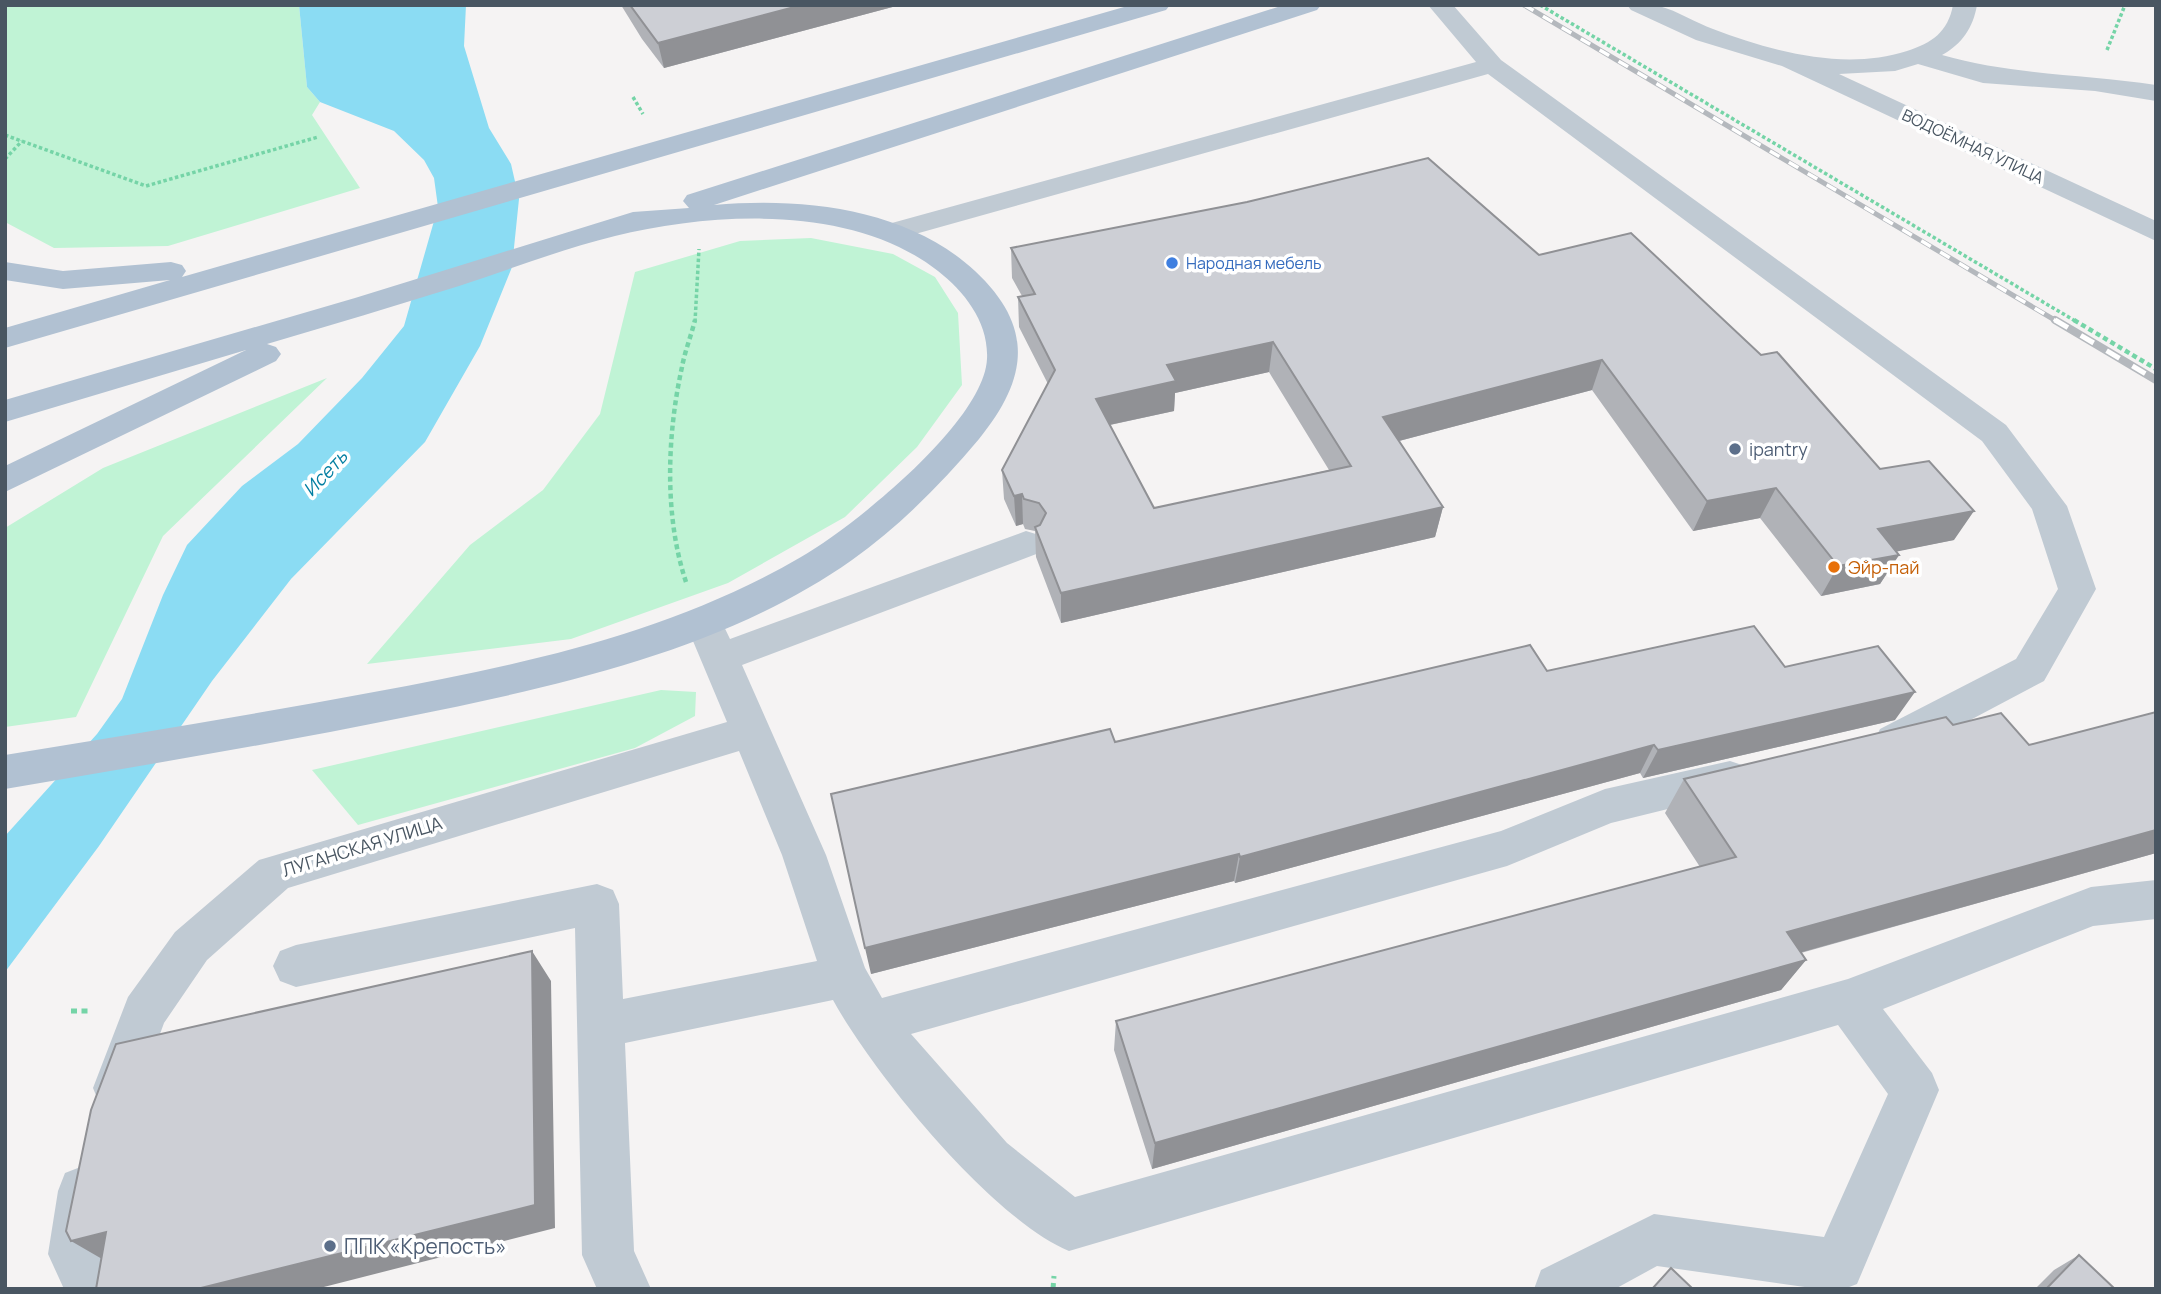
<svg xmlns="http://www.w3.org/2000/svg" width="2161" height="1294" font-family="Manrope,sans-serif">
<style>
.green{fill:#c0f3d5}
.water{fill:#8bdcf3}
.lines{fill:none;stroke-linecap:round;stroke-linejoin:round}
.path-far2{stroke:#75d4a7;stroke-width:3.5;stroke-dasharray:3.5 2.5;stroke-linecap:butt}
.path-far1{stroke:#75d4a7;stroke-width:4.5;stroke-dasharray:5 3.5;stroke-linecap:butt}
.path{stroke:#75d4a7;stroke-width:5;stroke-dasharray:6 4.5;stroke-linecap:butt}
.minor{fill:#c0cad3;fill-rule:evenodd}
.major{fill:#b1c1d2;fill-rule:evenodd}
.rail-far1-casing{stroke:#b4b8bd;stroke-width:5}
.rail-casing{stroke:#b4b8bd;stroke-width:8}
.rail-far1{stroke:#fff;stroke-width:3.5;stroke-dasharray:11;stroke-linecap:butt}
.rail{stroke:#fff;stroke-width:5;stroke-dasharray:15;stroke-linecap:butt}
.wall{fill:#b0b2b7;fill-rule:evenodd}
.shaded-wall{fill:#909195}
.building{fill:#cdcfd5;stroke:#909195;stroke-width:2;fill-rule:evenodd}
.shop-dot{fill:#3f7fe0;stroke:#fff;stroke-width:2.5}
.service-dot{fill:#5c6f8a;stroke:#fff;stroke-width:2.5}
.food-dot{fill:#e8710a;stroke:#fff;stroke-width:2.5}
.labels{text-anchor:middle;dominant-baseline:central;stroke-width:7;stroke-linejoin:round;paint-order:stroke}
.far-street-label{font-size:16px;fill:#495662;stroke:#fff}
.far-shop-label{font-size:16px;fill:#366cbe;stroke:#fff;text-anchor:start}
.service-label{font-size:18px;fill:#4e5e75;stroke:#fff;text-anchor:start}
.food-label{font-size:18px;fill:#c56008;stroke:#fff;text-anchor:start}
.street-label{font-size:18px;fill:#495662;stroke:#fff}
.water-label{font-size:19px;font-style:italic;fill:#047fa2;stroke:#fff}
.near-service-label{font-size:21px;fill:#4e5e75;stroke:#fff;text-anchor:start}
</style>
<rect width="100%" height="100%" fill="#f5f3f3"/>
<path class="green" d="M5,5H299L307,87L320,102L312,115L360,188L168,246L54,248L5,222Z
M811,238L893,254L935,277L958,313L962,385L917,447L845,517L728,583L571,639L367,664L470,545L543,490L600,414L635,272L740,241Z
M327,378L163,536L76,717L5,727V528L103,468Z
M661,690L696,692L695,716L635,748L358,825L312,770Z"/>
<path class="water" d="M299,5H466L464,46L489,128L511,164L519,199L512,267L480,346L425,442L291,579L212,681L99,846L5,972V836L97,734L122,699L163,595L187,545L242,486L298,444L362,378L404,326L438,207L434,178L424,160L394,131L320,102L307,87Z"/>
<g class="lines">
<path class="path-far2" d="M1540,5L2077,322
M2107,50L2125,5
M633,97L643,114
M5,135L146,186L318,137
M5,159L22,141
M695,322L699,249"/>
<path class="path-far1" d="M2074,320L2156,369
M686,582C664,516 667,435 682,367C685,351 691,336 695,320"/>
<path class="path" d="M71,1011H92
M1053,1289L1054,1276"/>
<path class="minor" d="M1428,5H1453L1501,60L2006,425L2067,506L2096,589L2044,681L1908,753L1894,757L1880,753L1874,741L1880,729L2016,659L2058,589L2032,509L1982,441L1488,74L901,238L891,241L881,238L877,232L881,226L1476,62Z
M1627,5C1637,5 1650,3 1659,6C1678,11 1696,23 1713,29C1773,52 1845,71 1907,51C1932,43 1948,32 1953,5H1977C1973,28 1962,44 1942,55C2011,75 2084,74 2156,85V101L2095,91L1983,83L1918,64L1895,71L1839,74L2156,221V241L1782,66L1696,40L1631,10Z
M1026,531L1039,535L1044,544L1039,553L742,665L826,855L865,968L882,998L1501,831L1605,789L1730,761L1745,766L1751,778L1745,790L1611,823L1507,866L911,1034L1007,1143L1075,1197L1848,979L2091,887L2156,880V919L2093,926L1883,1009L1932,1073L1939,1090L1857,1284L1844,1289H1819L1657,1266L1615,1289H1534L1541,1270L1654,1214L1824,1237L1888,1094L1838,1025L1069,1251C992,1219 873,1073 833,1000L625,1043L634,1251L651,1289H597L582,1255L575,928L296,987L280,981L273,966L280,951L296,945L597,884L613,890L619,904L623,999L817,961L782,855L739,751L288,888L207,960L164,1023L134,1105L117,1111L100,1105L93,1088L128,997L175,932L259,860L727,722L685,622L691,612L704,608L717,612L730,639Z
M83,1166L101,1173L108,1191L101,1251L118,1289H64L48,1254L58,1191L65,1173Z"/>
<path class="major" d="M1131,5H1170L1166,10L5,348V328L170,280L63,289L5,280V262L63,271L171,262L182,265L186,271L182,277Z
M1284,5H1321L1317,10L714,205C802,197 907,208 975,271C1035,327 1028,379 979,439C942,483 899,527 852,560C723,651 558,686 406,717C273,744 139,766 5,789V755C128,735 251,715 374,692C521,665 671,633 801,557C853,527 984,422 987,359C989,323 965,292 938,271C853,204 714,212 615,236C562,249 511,269 459,286C395,306 331,325 267,344L276,347L281,354L276,361L5,492V466L246,350L5,422V400L355,298L633,212L689,208L683,201L687,195Z"/>
<defs>
<path id="rail-far1" d="M1524,5L2058,322"/>
<path id="rail" d="M2055,320L2156,380"/>
</defs>
<use href="#rail-far1" class="rail-far1-casing"/>
<use href="#rail" class="rail-casing"/>
<use href="#rail-far1" class="rail-far1"/>
<use href="#rail" class="rail"/>
</g>
<path class="wall" d="M621,5H900L664,68L642,39Z
M1011,248L1539,255L1880,469L1954,540L1897,551L1899,555L1880,584L1821,596L1760,518L1693,531L1592,390L1399,441L1443,507L1435,537L1061,623L1036,557L1035,531L1025,529L1023,524L1016,526L1004,499L1002,470L1048,384L1019,327L1018,297L1022,296L1012,278ZM1269,372L1329,470L1154,508L1110,425L1174,411L1175,393Z
M1785,667L1895,720L1643,778L1640,773L1235,883L1234,881L871,974L1115,742Z
M2156,712V853L1801,953L1806,960L1781,990L1152,1169L1114,1050L1116,1021L1700,867L1665,813L1684,779L1953,725L2029,745Z
M2079,1255L2115,1289H2035L2054,1270Z"/>
<path class="shaded-wall" d="M802,5H900L664,68L658,43Z
M1273,342L1269,372L1175,393L1174,411L1095,428L1096,399L1167,365Z
M1602,360L1592,390L1376,447L1383,417Z
M1776,488L1760,518L1693,531L1707,501Z
M1022,494L1023,524L1016,526L1014,496Z
M1443,507L1435,537L1061,623V593Z
M1974,511L1954,540L1860,559L1878,529Z
M1899,555L1880,584L1821,596L1838,566Z
M1915,692L1895,720L1643,778L1658,750Z
M1654,745L1640,773L1235,883L1240,857Z
M2156,830V853L1763,963L1787,932Z
M1239,854L1234,881L871,974L865,948Z
M532,951L551,981L555,1228L316,1289H197Z
M1806,960L1781,990L1152,1169L1155,1143Z
M106,1232L109,1263L71,1241Z"/>
<path class="building" d="M630,5H802L658,43Z
M1428,158L1539,255L1631,233L1761,355L1777,352L1880,469L1929,461L1974,511L1878,529L1899,555L1838,566L1776,488L1707,501L1602,360L1383,417L1443,507L1061,593L1035,527L1040,525L1046,513L1039,503L1024,499L1022,494L1014,496L1002,470L1055,370L1018,297L1035,294L1011,248L1247,202ZM1273,342L1351,466L1154,508L1096,399L1176,381L1167,365Z
M1754,626L1785,667L1878,646L1915,692L1658,750L1654,745L1240,857L1239,854L865,948L831,794L1110,729L1115,742L1530,645L1547,671Z
M2156,712V830L1787,932L1806,960L1155,1143L1116,1021L1736,857L1684,779L1946,717L1953,725L2001,713L2029,745Z
M532,951L535,1205L197,1289H96L106,1232L71,1241L66,1231L91,1110L116,1044Z
M2079,1255L2115,1289H2046Z
M1671,1268L1693,1289H1652Z"/>
<circle class="shop-dot" cx="1172" cy="263" r="7"/>
<g class="service-dot">
<circle cx="1735" cy="449" r="7"/>
<circle cx="330" cy="1246" r="7"/>
</g>
<circle class="food-dot" cx="1834" cy="567" r="7"/>
<g class="labels">
<g class="far-street-label">
<text transform="translate(1973 146) rotate(25)">ВОДОЁМНАЯ УЛИЦА</text>
</g>
<g class="far-shop-label">
<text x="1186" y="263">Народная мебель</text>
</g>
<g class="service-label">
<text x="1749" y="449">ipantry</text>
</g>
<g class="food-label">
<text x="1848" y="567">Эйр-пай</text>
</g>
<g class="street-label">
<text transform="translate(362 846) rotate(-17)">ЛУГАНСКАЯ УЛИЦА</text>
</g>
<g class="water-label">
<text transform="translate(325 473) rotate(-47)">Исеть</text>
</g>
<g class="near-service-label">
<text x="344" y="1246">ППК «Крепость»</text>
</g>
</g>
<rect width="2161" height="1294" fill="none" stroke="#495662" stroke-width="14"/>
</svg>
